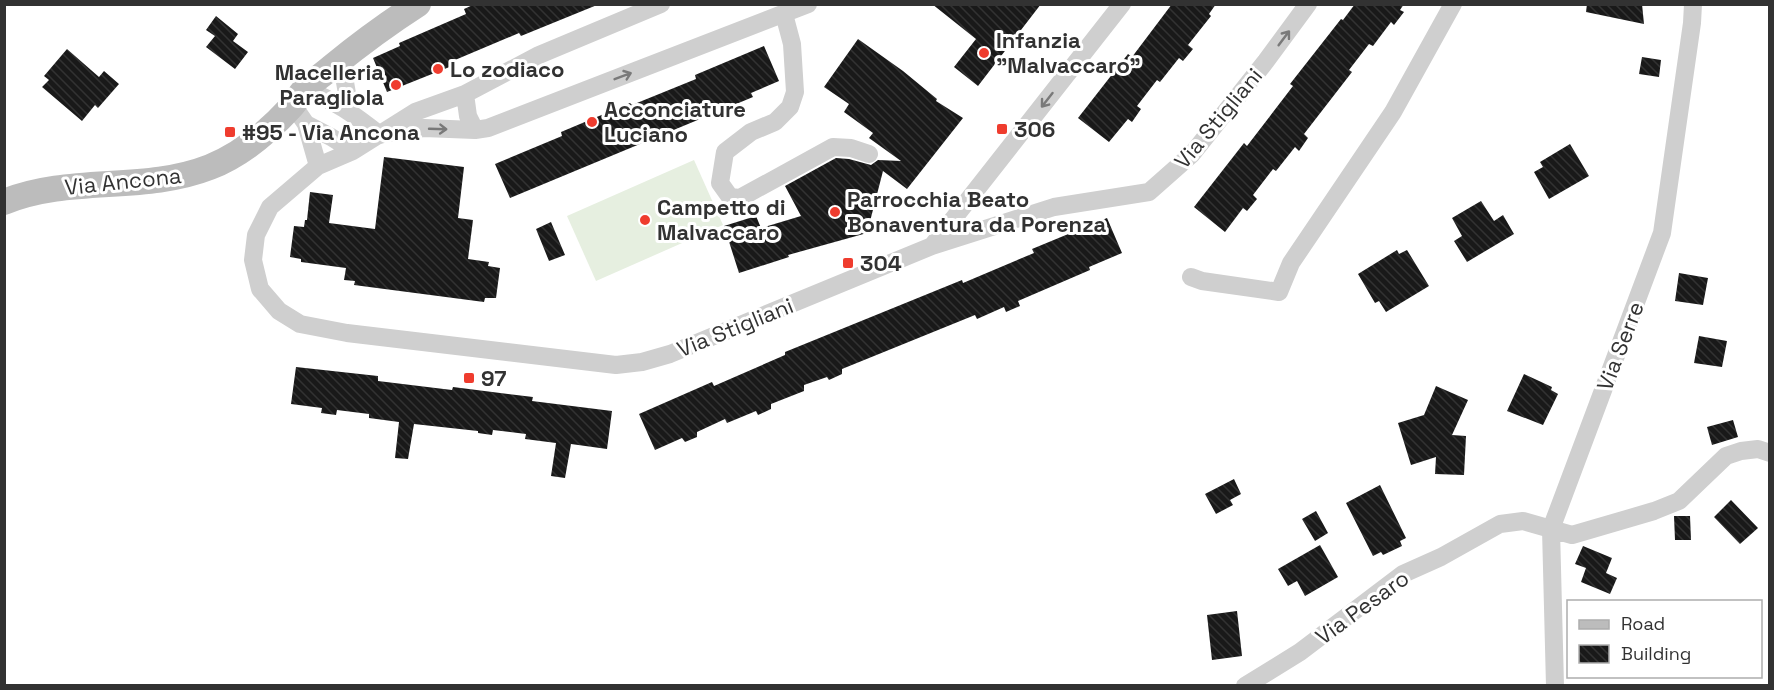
<svg xmlns="http://www.w3.org/2000/svg" width="1774" height="690" font-family="'Space Grotesk',sans-serif">
<style>
.pitch{fill:#e6efe0}
.building{fill:url(#building-back-hatch)}
.lines{fill:none;stroke-linecap:round;stroke-linejoin:round}
.street{stroke:#cfcfcf;stroke-width:18}
.secondary{stroke:#bcbcbc;stroke-width:26}
.oneway{stroke:#797979}
.poi-dot{fill:#ef3c2e;stroke:#fff;stroke-width:2}
.labels{text-anchor:middle;dominant-baseline:central;stroke-width:6;stroke-linejoin:round;paint-order:stroke}
.poi-label{font-size:22px;font-weight:bold;fill:#323232;stroke:#fff;text-anchor:start}
.street-label{font-size:22px;fill:#323232;stroke:#fff}
</style>
<defs>
<pattern id="building-back-hatch" width="6" height="6" patternUnits="userSpaceOnUse" patternTransform="scale(1.5)"><rect width="6" height="6" fill="#191919"/><path d="M-1 5l2 2M0 0l6 6M5-1l2 2" fill="none" stroke="#323232"/></pattern>
</defs>
<rect width="100%" height="100%" fill="#fff"/>
<path class="pitch" d="M694,160L723,225L596,281L567,216Z"/>
<path class="building" d="M475,4L597,5L521,36L519,33L455,60L457,64L387,92L373,58L400,46L399,43L466,14L464,9Z
M932,4H1041L978,86L954,67L976,39Z
M1172,4H1216L1209,14L1211,16L1188,45L1193,49L1183,61L1179,58L1160,82L1157,80L1137,106L1141,109L1132,122L1128,119L1109,142L1078,118L1128,54L1132,57Z
M1355,4H1404L1400,10L1404,12L1394,25L1391,22L1373,46L1369,44L1349,70L1352,72L1304,134L1308,138L1299,151L1295,147L1276,171L1273,169L1253,195L1257,199L1247,211L1243,208L1225,232L1194,207L1244,143L1247,146L1293,86L1290,84L1341,19L1343,20Z
M1587,4H1642L1644,24L1586,12Z
M216,16L238,34L233,41L248,52L235,69L206,47L215,36L206,30Z
M858,39L903,71L937,99L936,101L963,118L907,189L883,171L867,233L788,255L789,257L739,273L724,226L756,216L761,228L801,216L785,186L836,158L849,159L871,165L878,160L901,161L869,138L873,133L844,112L849,104L824,87Z
M764,46L779,81L751,93L753,97L510,198L495,164L562,136L561,132L630,103L632,105L696,79L695,75Z
M67,49L99,77L104,71L119,84L98,108L95,105L82,121L42,87L49,80L44,76Z
M1642,57L1661,60L1659,77L1639,74Z
M1570,144L1589,176L1549,199L1534,172L1543,167L1540,162Z
M384,157L464,167L458,218L473,220L468,259L489,262L488,266L500,268L496,298H485L484,302L354,285L355,281L344,280L346,268L301,262V259L290,257L294,226L304,227L305,220H307L310,192L333,195L329,223L375,229Z
M1481,201L1494,221L1503,215L1514,234L1467,262L1454,241L1462,236L1452,218Z
M1107,218L1122,253L1089,267L1090,270L1018,301L1020,306L1006,312L1004,307L977,319L975,315L842,369V374L829,380L827,377L804,385V391L771,404V409L758,415L756,411L727,423L725,419L697,432V437L685,442L682,438L655,450L639,414L712,382L714,386L785,355V352L962,280L963,283L1034,253L1032,249Z
M551,222L565,255L549,261L536,229Z
M1397,250L1399,254L1407,250L1429,286L1386,312L1379,301L1375,303L1358,274Z
M1679,273L1708,278L1703,305L1675,301Z
M1699,336L1727,341L1722,367L1694,363Z
M296,367L378,376V381L452,390L453,387L533,397L532,401L612,411L607,449L571,444L565,478L551,476L556,443L525,439L526,434L493,430L492,435L478,433V431L414,424L408,459L395,458L399,422L369,418V414L337,410L336,415L321,413L322,408L291,404Z
M1524,374L1552,387L1551,390L1558,394L1543,425L1507,411Z
M1436,386L1468,400L1452,435L1466,436L1464,475L1435,474L1436,457L1411,465L1398,423L1424,415Z
M1733,420L1738,437L1712,445L1707,427Z
M1234,479L1241,494L1230,500L1233,505L1216,514L1205,494Z
M1380,485L1406,538L1400,541L1402,546L1383,555L1381,552L1373,556L1346,503Z
M1731,500L1758,528L1740,544L1714,517Z
M1316,511L1328,533L1315,541L1302,519Z
M1674,516H1690L1691,540H1675Z
M1320,545L1338,577L1305,596L1297,581L1288,586L1278,569Z
M1583,546L1612,558L1606,573L1617,578L1610,594L1581,582L1586,568L1575,564Z
M1237,611L1242,656L1212,660L1207,615Z"/>
<g class="lines">
<path class="street" d="M661,4L539,55L465,94L415,112L353,151L318,166L270,207L256,235L253,260L260,289L279,311L300,324L347,333L616,365L642,362L670,354L932,246L1054,207L1149,192L1192,154L1266,61L1308,4
M784,14L792,44L795,92L790,107L775,122L751,132L725,152L720,183L730,197L740,198L833,147L851,148L869,154
M341,59L350,111
M305,89C334,100 356,116 380,135
M465,94L468,116L475,130
M293,105L306,124L318,166
M306,124L331,137L353,151
M388,133L424,128L475,130L488,128L808,4
M932,246L1122,4
M1191,277L1202,281L1279,292L1291,263L1393,112L1453,4
M1245,686L1300,652L1403,574L1441,557L1500,524L1523,521L1572,535L1654,511L1679,501L1726,456L1741,451L1758,449L1770,453
M1555,686L1551,529L1662,233L1692,23L1693,4"/>
<path class="secondary" d="M4,202C70,175 144,193 210,167C241,155 269,131 291,107C296,102 299,95 305,89C313,81 324,74 333,66C361,43 387,24 418,4"/>
</g>
<defs><path id="oneway-shaft" d="M-6 0H5M1.5-3L5.5 0L1.5 3" fill="none" stroke-width="1.6" stroke-linecap="round" stroke-linejoin="round" transform="scale(1.5)"/></defs>
<g class="oneway">
<use href="#oneway-shaft" transform="translate(1284 38) rotate(-53)"/>
<use href="#oneway-shaft" transform="translate(623 76) rotate(-21)"/>
<use href="#oneway-shaft" transform="translate(1047 100) rotate(128)"/>
<use href="#oneway-shaft" transform="translate(438 129) rotate(2)"/>
</g>
<g class="poi-dot">
<circle cx="984" cy="53" r="6"/>
<circle cx="438" cy="69" r="6"/>
<circle cx="396" cy="85" r="6"/>
<circle cx="592" cy="122" r="6"/>
<rect x="996" y="123" width="12" height="12" rx="3"/>
<rect x="224" y="126" width="12" height="12" rx="3"/>
<circle cx="835" cy="212" r="6"/>
<circle cx="645" cy="220" r="6"/>
<rect x="842" y="257" width="12" height="12" rx="3"/>
<rect x="463" y="372" width="12" height="12" rx="3"/>
</g>
<g class="labels">
<g class="poi-label">
<text x="996" y="40">Infanzia<tspan x="996" dy="25">"Malvaccaro"</tspan></text>
<text x="450" y="69">Lo zodiaco</text>
<text x="384" y="72" text-anchor="end">Macelleria<tspan x="384" dy="25">Paragliola</tspan></text>
<text x="604" y="109">Acconciature<tspan x="604" dy="25">Luciano</tspan></text>
<text x="1014" y="129">306</text>
<text x="242" y="132">#95 - Via Ancona</text>
<text x="847" y="199">Parrocchia Beato<tspan x="847" dy="25">Bonaventura da Porenza</tspan></text>
<text x="657" y="207">Campetto di<tspan x="657" dy="25">Malvaccaro</tspan></text>
<text x="860" y="263">304</text>
<text x="481" y="378">97</text>
</g>
<g class="street-label">
<text transform="translate(1218 118) rotate(-50)">Via Stigliani</text>
<text transform="translate(123 181) rotate(-6)">Via Ancona</text>
<text transform="translate(735 327) rotate(-22)">Via Stigliani</text>
<text transform="translate(1620 346) rotate(-69)">Via Serre</text>
<text transform="translate(1362 607) rotate(-36)">Via Pesaro</text>
</g>
</g>
<rect width="1774" height="690" fill="none" stroke="#323232" stroke-width="12"/>
<rect x="1567" y="600" width="195" height="78" fill="#ffffff" stroke="#adadad" stroke-width="1.5"/>
<rect x="1579" y="620" width="30" height="9" fill="#bcbcbc" stroke="#adadad" stroke-width="1.5"/>
<text x="1621" y="630" font-size="18" fill="#323232">Road</text>
<rect x="1579" y="645" width="30" height="18" fill="url(#building-back-hatch)" stroke="#adadad" stroke-width="1.5"/>
<text x="1621" y="660" font-size="18" fill="#323232">Building</text>
</svg>
